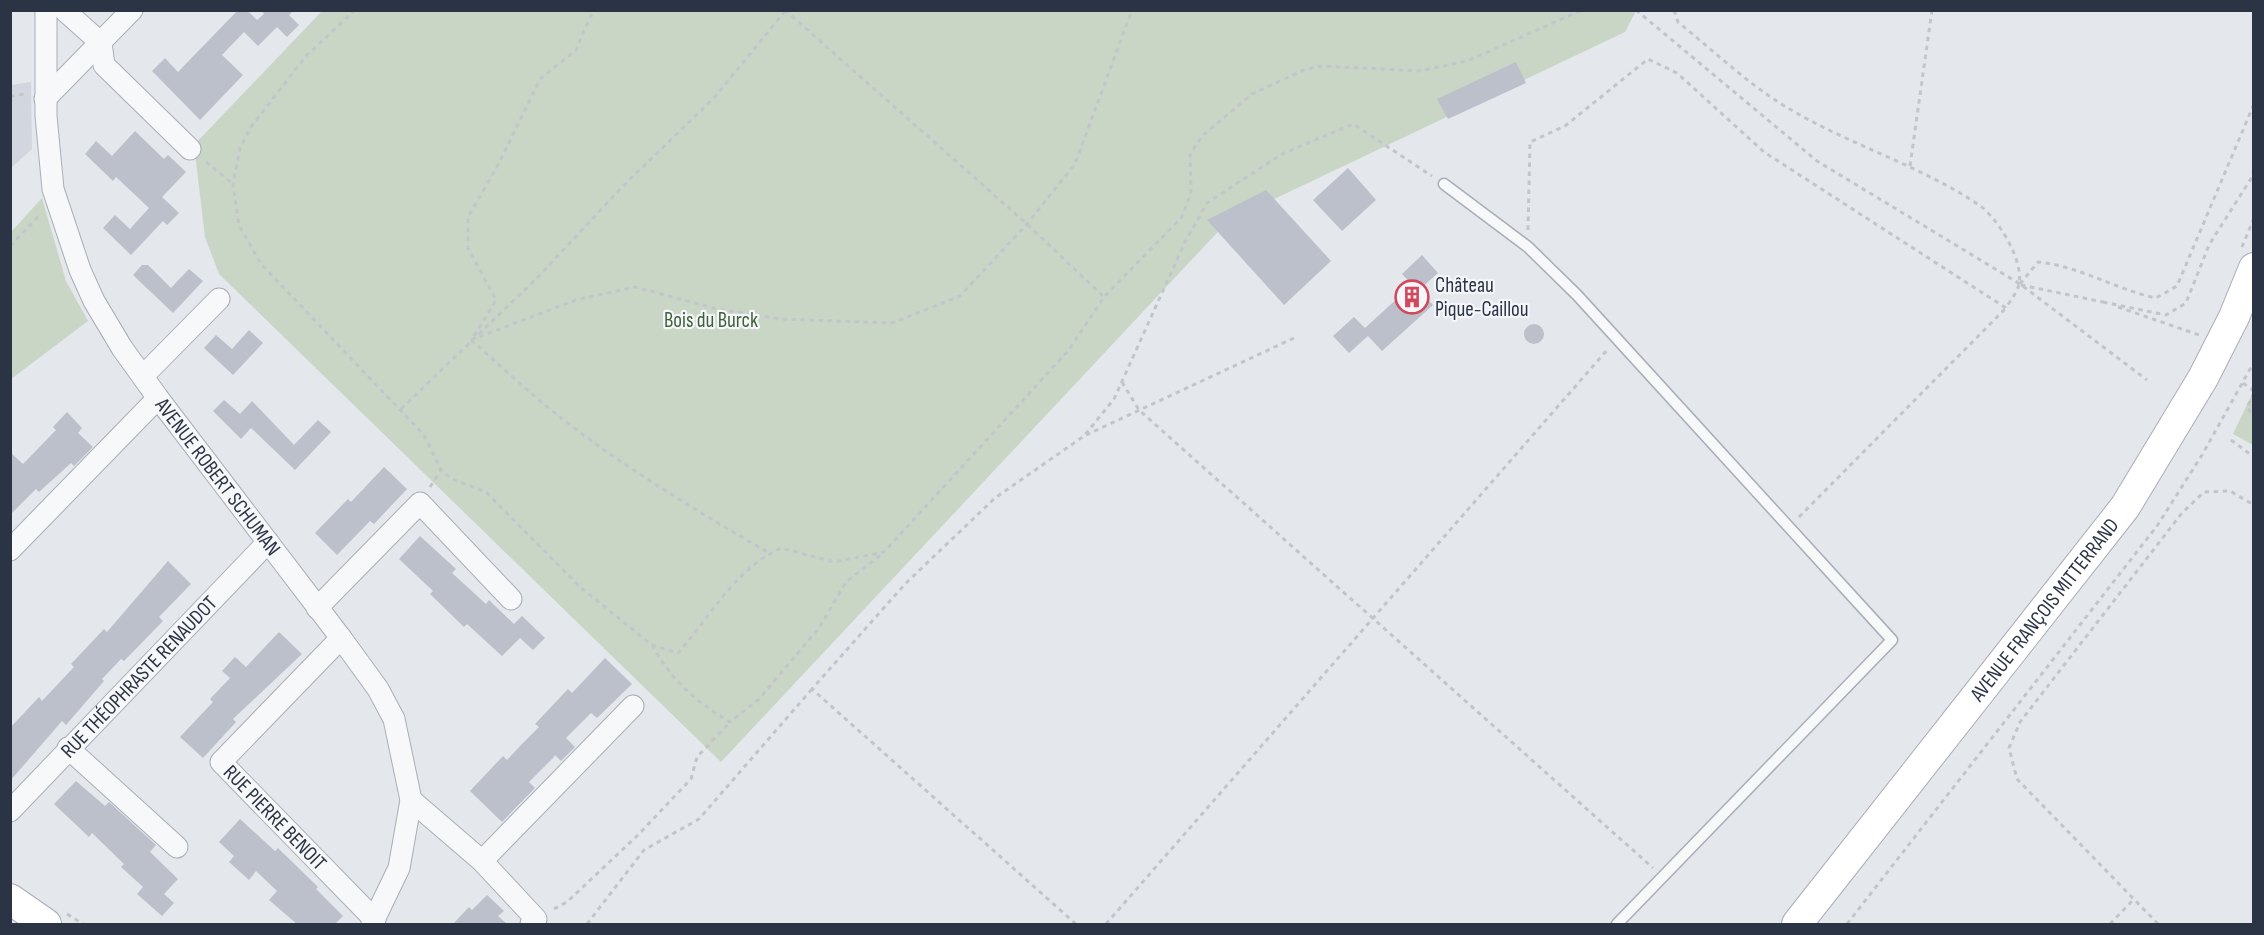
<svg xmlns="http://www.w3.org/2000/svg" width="2264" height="935" font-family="'Sofia Sans Condensed',sans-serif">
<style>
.built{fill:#d2d6de}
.green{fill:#c9d6c5}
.building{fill:#bbc0ca}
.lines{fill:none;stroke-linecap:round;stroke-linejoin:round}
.service-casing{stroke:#a9aeb7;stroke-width:13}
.minor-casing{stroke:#a9aeb7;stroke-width:23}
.secondary-casing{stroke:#a9aeb7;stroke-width:32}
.path{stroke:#c2c5cb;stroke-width:3;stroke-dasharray:4.5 4.5;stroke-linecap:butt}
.service{stroke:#f7f8fa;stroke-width:10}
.minor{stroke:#f7f8fa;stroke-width:21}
.secondary{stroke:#fff;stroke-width:30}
.labels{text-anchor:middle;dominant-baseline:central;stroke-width:4.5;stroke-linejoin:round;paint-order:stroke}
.poi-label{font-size:21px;fill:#2b3445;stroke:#f4f6f9;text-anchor:start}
.park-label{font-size:21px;fill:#3f6138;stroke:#f4f6f9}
.street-label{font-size:21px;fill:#2b3445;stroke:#f4f6f9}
</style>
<rect width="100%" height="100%" fill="#e4e7ec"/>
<path class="built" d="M31,82L32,149L11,168V85Z"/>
<path class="green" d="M322,11H1636L1625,32L1228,221L721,762L219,274L205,237L194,145Z
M42,198L66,281L88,321L11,379V232Z
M2253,392V445L2233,434Z"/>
<path class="building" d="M238,10H247L257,20L264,14L261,10H294L289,15L299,25L287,37L277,27L258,46L244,32L222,55L243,75L200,120L152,71L165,58L178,72Z
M1516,62L1526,83L1448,119L1437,99Z
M135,131L164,159L168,155L186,172L162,197L179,213L167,225L163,221L131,255L103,228L115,215L130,229L149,208L116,177L113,181L85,154L96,141L112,156Z
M1348,168L1376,200L1342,231L1313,200Z
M1266,190L1331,261L1284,305L1207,220Z
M1422,255L1438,273L1419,290L1433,305L1382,351L1368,336L1349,353L1333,336L1354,317L1365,328L1412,285L1402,274Z
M142,265H148L171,288L189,269L203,281L173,313L133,275Z
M1524 334a10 10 0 1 1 20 0a10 10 0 1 1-20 0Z
M249,330L263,343L233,375L204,348L216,335L232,349Z
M224,400L240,414L252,401L294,445L318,420L331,432L295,470L251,428L241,439L213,411Z
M67,412L82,428L78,433L93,447L74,466L71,463L39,492L36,489L10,515V452L23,464L56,430L53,427Z
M384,467L407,489L374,524L370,521L337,555L315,533L348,499L351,502Z
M420,536L456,569L452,573L486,604L489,600L514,624L522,616L545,638L533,650L520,638L502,656L467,624L464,627L430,594L433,591L399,559Z
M168,561L191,584L159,617L163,621L124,661L121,659L102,679L104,681L66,725L62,721L10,781V728L39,697L42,701L74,667L71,664L104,629L107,632Z
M279,632L302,654L233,719L236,722L203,758L180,737L213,702L210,699L230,678L222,671L235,657L246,667Z
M605,658L632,684L597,718L591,713L566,738L575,747L561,761L555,755L553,758L529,782L535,788L502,822L470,791L503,756L507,760L521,745L539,727L535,724L568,689L572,693Z
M76,781L105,806L109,802L156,845L150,852L178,879L164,894L174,903L162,916L137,894L143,887L121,867L124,864L92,833L89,837L54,804Z
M240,819L275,851L278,848L318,887L316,889L343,916L335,924H297L269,900L277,891L256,871L249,880L229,862L234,856L219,842Z
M487,895L504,911L498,916L507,924H453L469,907L472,910Z"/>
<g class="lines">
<defs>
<path id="service" d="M1444,184L1528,247L1577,295L1892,640L1617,924"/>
<g id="minor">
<path id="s1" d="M46,10V116L53,189L80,270L94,301L122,348L158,398L341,638L378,689L394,719L411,800L399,868L372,924"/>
<path d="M64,10L101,43L104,65L190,149"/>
<path d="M45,99L132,10"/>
<path d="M143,376L219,299"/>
<path d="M10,550L158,398"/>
<path d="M317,608L420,503L511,599"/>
<path id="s2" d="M341,638L221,762L375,920"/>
<path d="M68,748L177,847"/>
<path d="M411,800L482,861L536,919L531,924"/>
<path id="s3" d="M10,811L268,542"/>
<path d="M482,861L633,706"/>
</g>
<g id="secondary">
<path d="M10,899L46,924"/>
<path id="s4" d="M1797,924L2125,507L2203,378L2234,317L2254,268"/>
</g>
</defs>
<use href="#service" class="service-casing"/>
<use href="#minor" class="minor-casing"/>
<use href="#secondary" class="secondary-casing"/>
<path class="path" d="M355,10L305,57L251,127L240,148L233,184L239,225L261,264L424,435L441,470L452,479L486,492L580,587L652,645L678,653C711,616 735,569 781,548L834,562L884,552L1068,351L1104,297L1182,217L1191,192L1190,155L1201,137L1252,94L1306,69L1322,66L1419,71L1467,61L1582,10
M785,10L1027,224L1104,297
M1636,10L1817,161L2020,284L2147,380
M10,96L26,94
M206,162L233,184
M1910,166L1932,10
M1528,230L1530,142L1565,126L1648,59L1677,73L1764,152L2006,308C2010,301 2018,291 2019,284C2024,261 1998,218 1979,205C1921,166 1853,146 1793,111C1751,87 1715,52 1678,22L1674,10
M10,246L40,215
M2242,247L2254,218
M2020,284L2038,262C2079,266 2115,289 2156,298L2177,286L2254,104
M2021,285L2103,302
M2103,302L2166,315L2186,303L2209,245L2252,177L2254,170
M2118,307L2199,335
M474,336L496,300L468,248V217L497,167L540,79L576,50L590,17L597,10
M471,340L576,300L635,287L713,308L780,319L892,323L960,296L1027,224L1075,164L1132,10
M471,340C494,360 517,381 540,401C610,459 690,507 769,553
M1122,382L1139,410L1653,868
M2243,383L2254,391
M2254,393L2247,408L2254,415
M401,409L539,276L623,186L714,98L786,10
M1086,435L1294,338
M2231,440L2254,457
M430,487L441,470
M1799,517L2006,308
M652,645C672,681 695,701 730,722L759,699L819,628L846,582L882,554
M554,909L567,902L638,835L691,779L697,757L730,722
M67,914L83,924
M587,924L644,850L699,819L812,689
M1076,924L812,689L905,584L995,498L1084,436L1114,399L1185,242L1207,203L1282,154L1353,124L1432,176
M1106,924L1608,349
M1847,924L2157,526L2202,455L2254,362
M2110,924L2134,899
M2158,924L2017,779L2009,748L2020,722L2182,513L2204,492L2230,491L2254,505"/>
<use href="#service" class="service"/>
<use href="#minor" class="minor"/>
<use href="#secondary" class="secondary"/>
</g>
<defs>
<symbol id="building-ring" viewBox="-11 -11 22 22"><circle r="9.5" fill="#f4f6f9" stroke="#d1495b" stroke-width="1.5"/><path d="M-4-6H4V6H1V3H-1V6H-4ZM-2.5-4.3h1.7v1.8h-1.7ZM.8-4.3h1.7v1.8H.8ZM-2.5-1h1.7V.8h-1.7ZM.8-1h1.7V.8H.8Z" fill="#d1495b"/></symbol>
</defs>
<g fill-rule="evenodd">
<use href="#building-ring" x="1393" y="278" width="38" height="38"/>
</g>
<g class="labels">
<g class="poi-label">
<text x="1435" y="285">Château<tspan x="1435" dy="24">Pique-Caillou</tspan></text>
</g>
<g class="park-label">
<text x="711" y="320">Bois du Burck</text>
</g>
<g class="street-label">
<text stroke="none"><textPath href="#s1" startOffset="514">AVENUE ROBERT SCHUMAN</textPath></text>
<text stroke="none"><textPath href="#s4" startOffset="400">AVENUE FRANÇOIS MITTERRAND</textPath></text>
<text stroke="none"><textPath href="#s3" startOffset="186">RUE THÉOPHRASTE RENAUDOT</textPath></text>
<text stroke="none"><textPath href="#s2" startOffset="250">RUE PIERRE BENOIT</textPath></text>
</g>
</g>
<rect width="2264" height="935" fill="none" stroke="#2b3445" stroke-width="24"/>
</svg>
